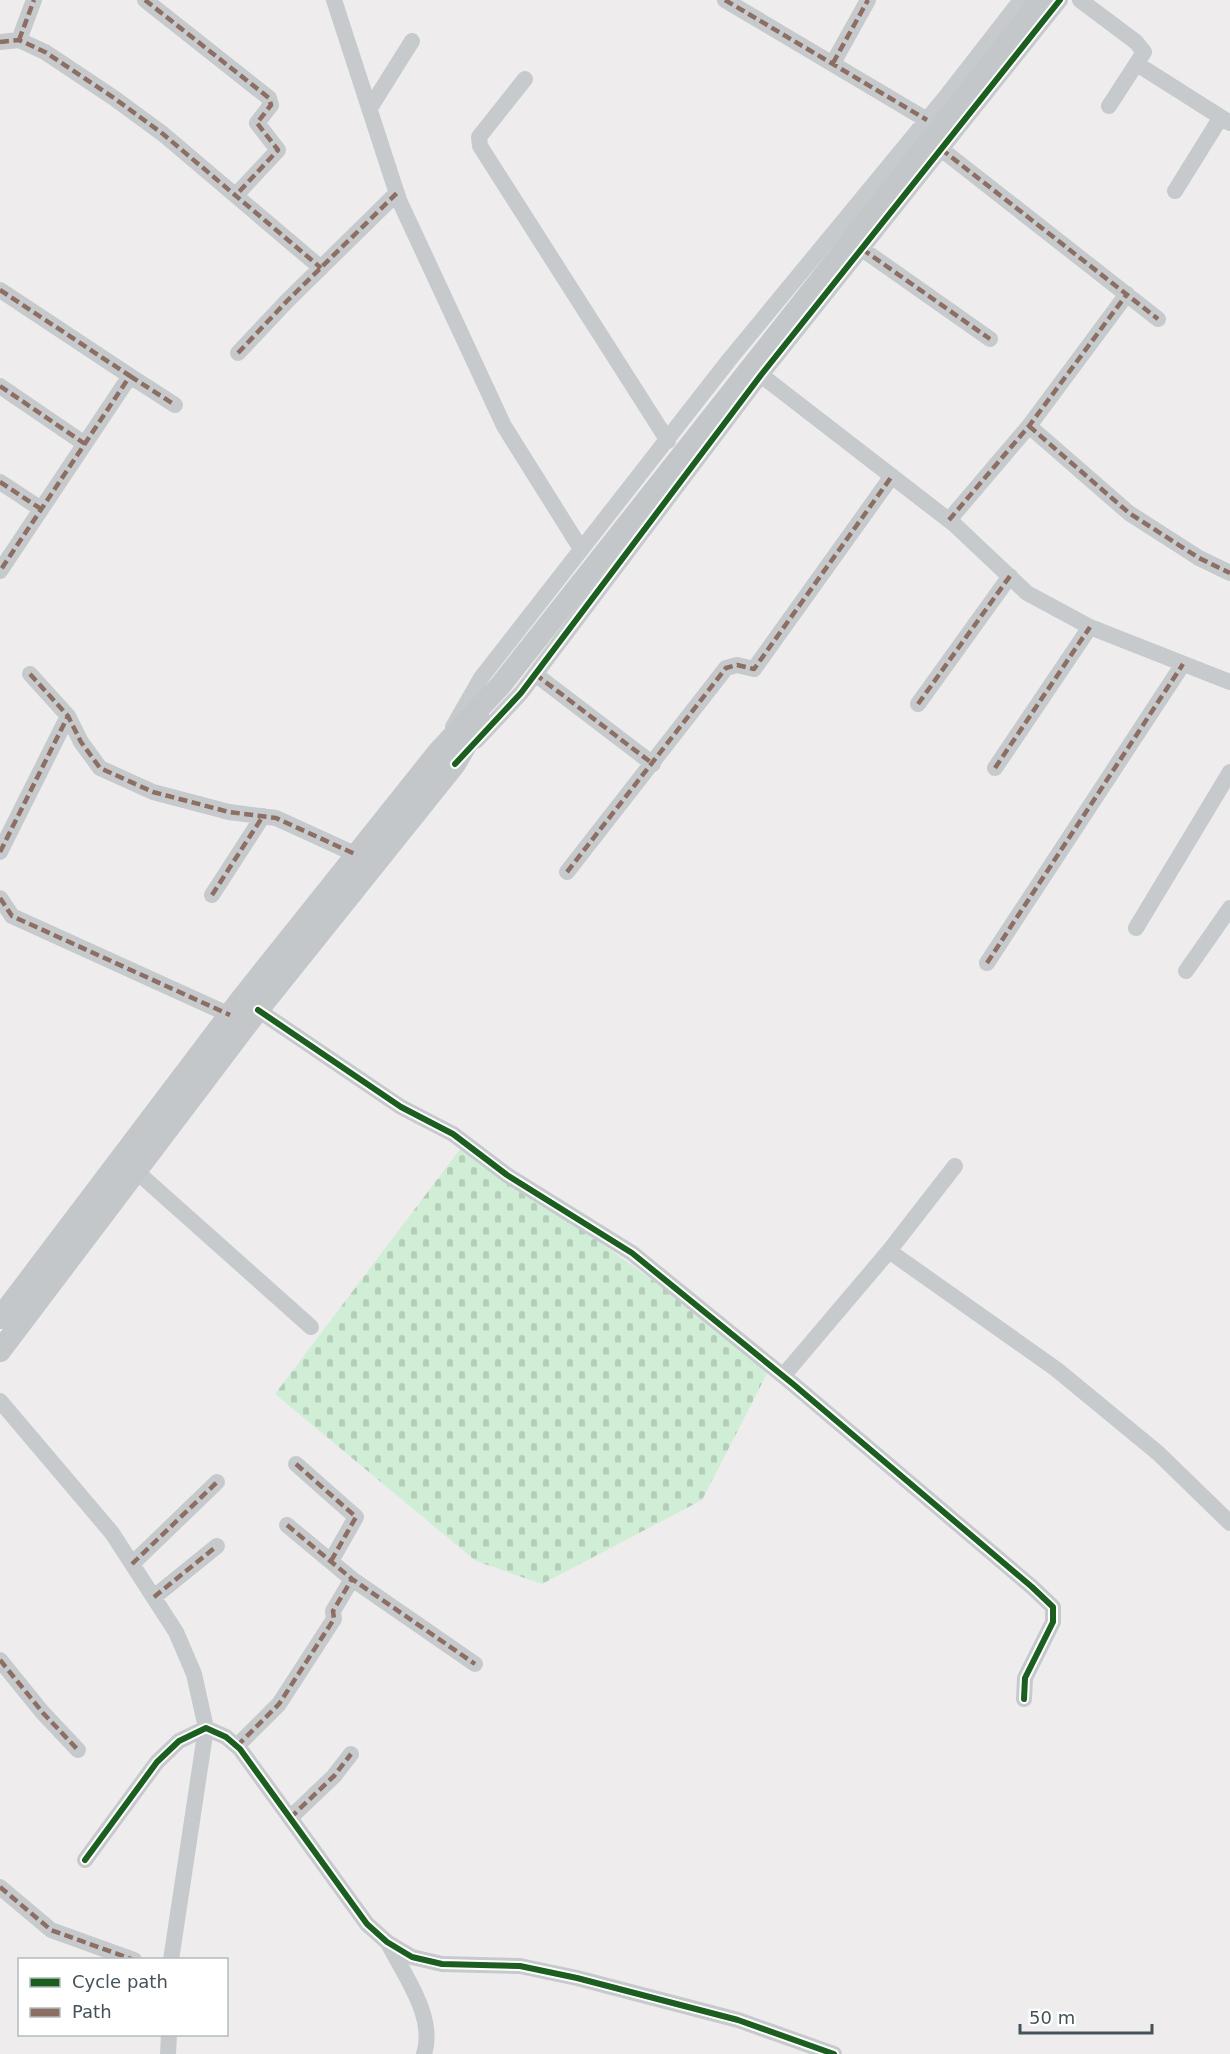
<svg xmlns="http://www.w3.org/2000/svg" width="1230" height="2054" font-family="'DejaVu Sans',sans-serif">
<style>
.cemetery{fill:url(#cemetery-stones)}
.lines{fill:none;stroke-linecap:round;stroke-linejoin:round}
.minor{stroke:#c6cacc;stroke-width:16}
.major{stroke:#c3c7ca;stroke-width:22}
.quiet{stroke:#8d6e63;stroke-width:4.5;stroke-dasharray:9 4.5;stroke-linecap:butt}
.cycleway-casing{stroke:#fff;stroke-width:10}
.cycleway{stroke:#1b5e20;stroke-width:6}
</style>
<defs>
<pattern id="cemetery-stones" width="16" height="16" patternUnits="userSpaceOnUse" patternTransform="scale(1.5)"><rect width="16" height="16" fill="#d0eed6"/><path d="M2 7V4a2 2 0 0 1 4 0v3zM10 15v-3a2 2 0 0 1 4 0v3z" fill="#b4ceba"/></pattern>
</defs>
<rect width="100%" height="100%" fill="#eeeced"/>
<path class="cemetery" d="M464,1144L771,1366L702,1500L542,1584L476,1561L275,1394Z"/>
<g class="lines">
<path class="minor" d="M145,0L269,98L271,105L257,123L278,150L236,195
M334,0L399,200L504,426L581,549
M725,0L927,120
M1080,0L1136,42L1144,52L1109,106
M19,40L34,0
M0,42L19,40L45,52L114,98L163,134L321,268
M833,63L868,0
M1137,64L1230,123
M525,79L479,137L480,146L668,441
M370,108L412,41
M941,149L1158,319
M1175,191L1221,117
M862,249L990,339
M0,290L130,376L0,571
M238,353L287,301L397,193
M761,375L955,525L1027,593L1090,627L1230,682
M130,376L175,405
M0,386L85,444
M1029,426L1129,513L1199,558L1230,573
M0,482L41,509
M949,520L1029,426L1127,294
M30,674L68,716L81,742L100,768L153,792L229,812L276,818L357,855
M535,674L653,764
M918,704L1010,576
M453,727L481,678L729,360L948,94L1021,0
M476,741L521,693L761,375L1060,0
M995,768L1090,627
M0,852L68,716
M567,872L726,668L737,665L754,669L892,476
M212,895L263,816
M0,898L12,916L230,1015
M1136,928L1230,772
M987,963L1183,664
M1186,971L1230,908
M258,1010L401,1107L453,1134L507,1175L632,1253L793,1384L1032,1587L1053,1607V1622L1025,1678L1024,1699
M136,1171L311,1327
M889,1251L1056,1369L1158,1453L1230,1523
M783,1376L889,1251L955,1166
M0,1401L112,1533L176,1632L194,1674L206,1728L171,1960
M296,1464L356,1517L331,1561
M287,1525L352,1579L475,1664
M132,1564L217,1482
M154,1597L217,1546
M0,1660L43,1713L78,1750
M237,1746L279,1704L334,1619L333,1611L352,1579
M290,1818L334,1776L351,1754
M85,1860L157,1762L179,1741L206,1728L226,1737L240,1749L367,1924L387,1942L412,1957L442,1964L520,1966L577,1978L738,2020L834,2054
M0,1887L51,1930L134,1960
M388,1943C404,1975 436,2017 424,2054
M168,2054L169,2034"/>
<path class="major" d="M0,1318L242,998L439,751L500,686L1041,0
M0,1351L258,1010L455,764L480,721"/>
<path class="quiet" d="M145,0L269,98L271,105L257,123L278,150L236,195
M725,0L927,120
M19,40L34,0
M0,42L19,40L45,52L114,98L163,134L321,268
M833,63L868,0
M941,149L1158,319
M862,249L990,339
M0,290L130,376L0,571
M238,353L287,301L397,193
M130,376L175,405
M0,386L85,444
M1029,426L1129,513L1199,558L1230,573
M0,482L41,509
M949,520L1029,426L1127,294
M30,674L68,716L81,742L100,768L153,792L229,812L276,818L357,855
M535,674L653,764
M918,704L1010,576
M995,768L1090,627
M0,852L68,716
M567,872L726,668L737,665L754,669L892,476
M212,895L263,816
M0,898L12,916L230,1015
M987,963L1183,664
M296,1464L356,1517L331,1561
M287,1525L352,1579L475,1664
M132,1564L217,1482
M154,1597L217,1546
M0,1660L43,1713L78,1750
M237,1746L279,1704L334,1619L333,1611L352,1579
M290,1818L334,1776L351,1754
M0,1887L51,1930L134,1960"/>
<defs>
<path id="cycleway" d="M455,764L521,693L761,375L1060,0
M258,1010L401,1107L453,1134L507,1175L632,1253L793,1384L1032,1587L1053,1607V1622L1025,1678L1024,1699
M85,1860L157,1762L179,1741L206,1728L226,1737L240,1749L367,1924L387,1942L412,1957L442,1964L520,1966L577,1978L738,2020L834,2054"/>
</defs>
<use href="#cycleway" class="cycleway-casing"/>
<use href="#cycleway" class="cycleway"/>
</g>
<rect x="18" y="1958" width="210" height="78" fill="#ffffff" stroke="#b4babd" stroke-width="1.5"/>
<rect x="30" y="1978" width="30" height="9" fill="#1b5e20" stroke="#b4babd" stroke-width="1.5"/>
<text x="72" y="1988" font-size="18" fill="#445259">Cycle path</text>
<rect x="30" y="2008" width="30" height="9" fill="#8d6e63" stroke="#b4babd" stroke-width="1.5"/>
<text x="72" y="2018" font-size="18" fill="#445259">Path</text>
<path d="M1020 2024v9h132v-9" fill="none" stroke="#445259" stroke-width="3"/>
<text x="1029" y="2024" font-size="18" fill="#445259" stroke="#ffffff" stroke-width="4.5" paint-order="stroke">50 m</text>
</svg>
